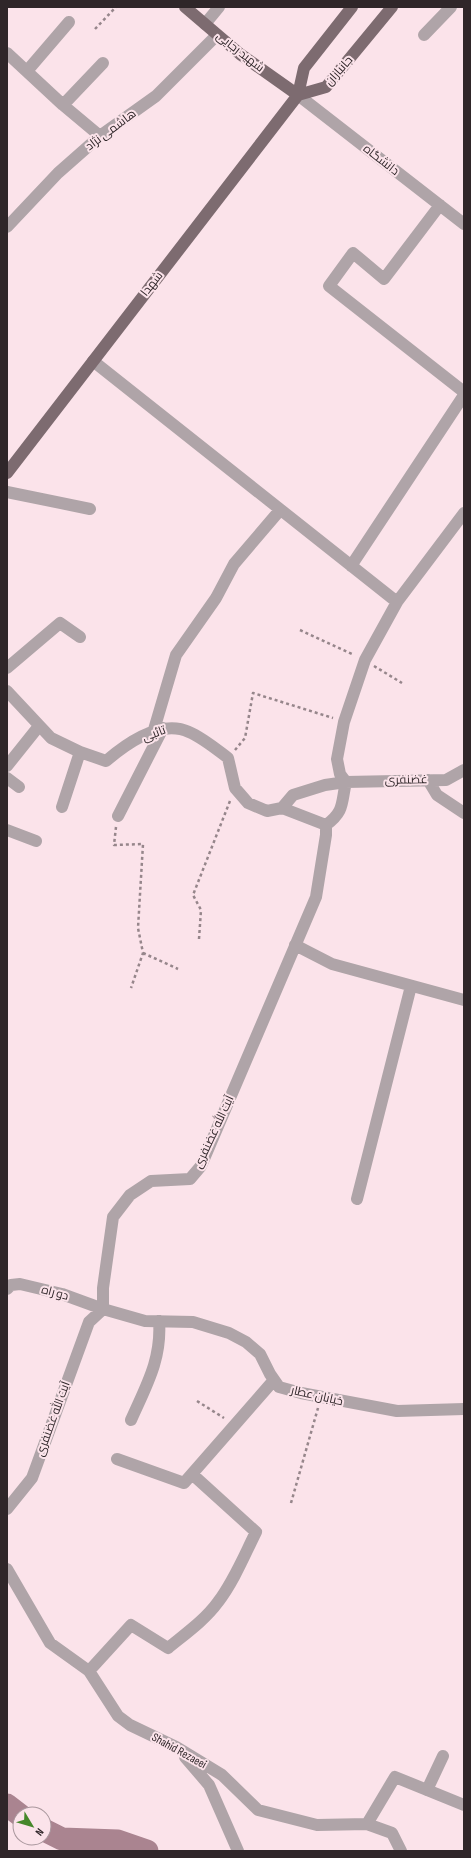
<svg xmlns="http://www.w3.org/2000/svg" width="471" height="1858" font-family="'Sofia Sans Condensed',Cairo,sans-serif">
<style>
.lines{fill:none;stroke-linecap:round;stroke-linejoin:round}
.river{stroke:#aa8490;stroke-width:23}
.path{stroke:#96868b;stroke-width:2.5;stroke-dasharray:3 3;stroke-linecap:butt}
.minor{stroke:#afa4a8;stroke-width:12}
.major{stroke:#7d6b70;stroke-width:12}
.labels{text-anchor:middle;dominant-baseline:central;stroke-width:4;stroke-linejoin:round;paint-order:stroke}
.street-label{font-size:12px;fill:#2f2629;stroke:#fbe3ea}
</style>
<rect width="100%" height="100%" fill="#fbe3ea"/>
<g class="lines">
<path class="river" d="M7,1805L20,1815
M44,1830L62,1839L118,1841L147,1851"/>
<path class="path" d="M95,29L116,7
M300,630L354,655
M374,666L402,683
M235,750L245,738L253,693L333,718
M116,827L114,845L143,844L138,928L143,953L131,988
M199,939L201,910L193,895L230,801
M143,953L178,969
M197,1401L224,1418
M291,1503L318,1408"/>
<path class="minor" d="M205,24L219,7
M424,35L451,7
M7,53L63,105L100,136
M27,71L69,22
M298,95L464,224
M63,105L103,63
M440,205L384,279L353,253L329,286L464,392
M7,227L58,173L100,136L156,96L217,35
M93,361L397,602
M7,492L90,509
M351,566L464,395
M7,668L60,623L80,637
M7,691L51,738L80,752L106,761C127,743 161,719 189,732C203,738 216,749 228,758L235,788L248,803L267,811L282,808L326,825V835L316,897L201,1166L190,1179L151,1181L130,1195L113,1217L103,1288V1309L89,1322L32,1478L7,1509
M153,733L176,655L216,598L234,564L280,510
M7,766L39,726
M7,778L19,787
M428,780L437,795L464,813
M62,807L80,752
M282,808L293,795L325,785L346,782L446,780L464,770
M118,816L163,728
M326,825C345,811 341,803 346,782L340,774L337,759L344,722L365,660L397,602L464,513
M7,830L36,841
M295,945L332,964L464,1000
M357,1199L411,986
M7,1289L11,1285L20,1284L62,1294L103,1309L145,1321L193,1322L229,1333L246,1342L260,1354L270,1374L279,1387L301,1393L397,1411L464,1409
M131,1420C146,1386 162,1359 159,1321
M117,1459L184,1483L274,1380
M7,1569L50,1643L89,1671L118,1716L130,1725L176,1747L222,1775L258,1810L317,1825L367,1824L392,1833L401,1851
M89,1671L131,1625L168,1648C185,1634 205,1620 218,1602C234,1581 244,1556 256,1532L192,1474
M185,1757L209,1785L238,1851
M427,1790L443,1756
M367,1824L395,1777L464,1805"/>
<path class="major" d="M185,7L240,54L298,95
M298,95L326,87L392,7
M7,473L298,95L304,68L352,7"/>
</g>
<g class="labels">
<g class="street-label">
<text transform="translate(240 52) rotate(38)">شهید رجایی</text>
<text transform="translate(339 71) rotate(-48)">جانبازان</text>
<text transform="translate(111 130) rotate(-37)">هاشمی نژاد</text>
<text transform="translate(381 160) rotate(38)">دانشگاه</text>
<text transform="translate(152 284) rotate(-52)">شهدا</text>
<text transform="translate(154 734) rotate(-21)">تائبی</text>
<text transform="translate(406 780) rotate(-1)">غضنفری</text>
<text transform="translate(214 1132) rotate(-65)">آیت الله غضنفری</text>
<text transform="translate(55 1293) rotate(15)">دو راه</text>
<text transform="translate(317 1396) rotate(13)">خیابان عطار</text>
<text transform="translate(53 1419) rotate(-70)">آیت الله غضنفری</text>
<text transform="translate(179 1751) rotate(29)">Shahid Rezaeei</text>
</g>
</g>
<rect width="471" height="1858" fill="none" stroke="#2f2629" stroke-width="16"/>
<g transform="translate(32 1826) rotate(128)"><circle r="19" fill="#fbe3ea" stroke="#a9979d"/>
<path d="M0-3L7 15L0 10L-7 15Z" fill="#45872a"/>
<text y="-6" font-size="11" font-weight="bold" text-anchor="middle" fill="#2f2629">N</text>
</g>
</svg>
